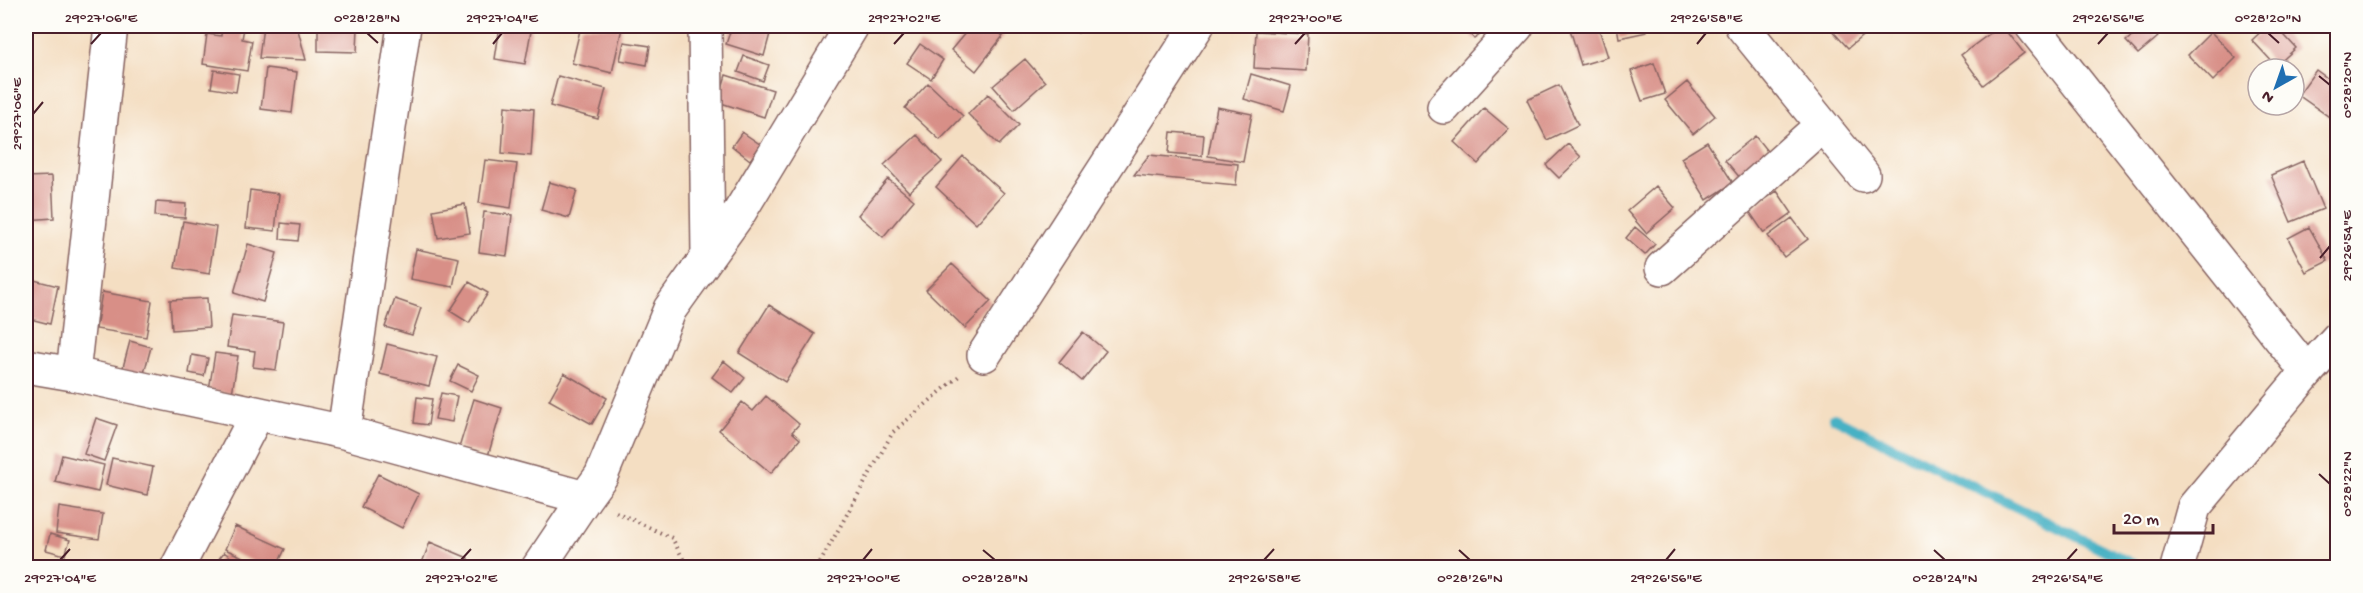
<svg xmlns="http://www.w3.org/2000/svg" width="2363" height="593" font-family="'Gochi Hand',sans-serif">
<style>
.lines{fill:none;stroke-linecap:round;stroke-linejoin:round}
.stream{stroke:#46b1c4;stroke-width:10}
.building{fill:#d88f87}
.minor-casing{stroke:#866260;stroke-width:36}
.path{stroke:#866260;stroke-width:4;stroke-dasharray:1.5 4.5;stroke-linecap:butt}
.minor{stroke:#fff;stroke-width:33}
.ticks{fill:none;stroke:#4a1f2b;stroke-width:2}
.neatline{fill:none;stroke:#4a1f2b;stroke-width:2}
.ticks-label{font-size:15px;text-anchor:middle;fill:#4a1f2b}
</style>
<rect width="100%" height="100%" fill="#fdfcf7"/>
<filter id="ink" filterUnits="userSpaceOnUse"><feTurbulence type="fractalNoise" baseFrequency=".0167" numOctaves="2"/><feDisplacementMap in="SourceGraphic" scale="12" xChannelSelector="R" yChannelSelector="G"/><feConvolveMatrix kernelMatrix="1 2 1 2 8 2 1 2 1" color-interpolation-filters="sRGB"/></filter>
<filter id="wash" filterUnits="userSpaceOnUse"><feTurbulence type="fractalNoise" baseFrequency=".008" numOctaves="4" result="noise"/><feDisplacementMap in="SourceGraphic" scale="24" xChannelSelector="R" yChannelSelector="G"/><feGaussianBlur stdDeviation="1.35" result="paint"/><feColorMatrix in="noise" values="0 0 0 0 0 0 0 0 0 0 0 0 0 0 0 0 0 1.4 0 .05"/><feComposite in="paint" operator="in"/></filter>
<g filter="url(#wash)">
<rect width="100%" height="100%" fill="#f4dec2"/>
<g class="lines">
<path class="stream" d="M1834,418L2141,568"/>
</g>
<g id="blocks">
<path class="building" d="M222,26L244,28L242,39L252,41L247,71L203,64L207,34L221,36Z
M263,26H297L306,60L259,58Z
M318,26L358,27L357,52L318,51Z
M500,26H532L525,64L495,59Z
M581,26L622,28L612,73L572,63Z
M732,26H755L771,30L764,56L726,44Z
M971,26H991L1003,36L976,71L951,50Z
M1068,26H1085L1078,33Z
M1464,26H1493L1474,39Z
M1569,26H1598L1608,57L1581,65Z
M1617,26H1646L1647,32L1619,38Z
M1828,26H1861L1867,32L1848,48Z
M2000,26H2003L2024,53L1983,85L1961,55Z
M2144,26H2149L2158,37L2138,54L2126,41Z
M2267,26H2276L2296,48L2276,66L2252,40Z
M1256,31L1308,34L1306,71L1254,68Z
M2211,32L2236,58L2213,81L2188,55Z
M624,42L650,46L647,65L620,60Z
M920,44L943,60L931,79L907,63Z
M744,56L769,65L763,81L738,72Z
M1025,59L1045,82L1014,110L993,86Z
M1654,63L1665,94L1642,101L1631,71Z
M266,68L297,72L292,113L261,109Z
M214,70L239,74L236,92L211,88Z
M2316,70L2338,86V123L2298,95Z
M1251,74L1291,86L1284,111L1244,99Z
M726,75L773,90L764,117L718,102Z
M558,76L606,89L598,119L550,106Z
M1687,82L1715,116L1693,134L1665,100Z
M928,83L963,116L940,140L905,108Z
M1559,85L1578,125L1547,140L1527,100Z
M988,94L1019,125L999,145L968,114Z
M505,106L534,109L531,156L502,153Z
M1217,107L1252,114L1243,162L1208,156Z
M1484,108L1509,129L1478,164L1454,142Z
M742,132L761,145L750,160L732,146Z
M1171,132L1204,135L1202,156L1169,153Z
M917,135L942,162L909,192L884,165Z
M1755,136L1771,156L1741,179L1725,160Z
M1707,142L1733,183L1707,200L1681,158Z
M1568,144L1581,157L1559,178L1546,165Z
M1149,155L1238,164L1236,185L1134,175Z
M963,156L1004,193L976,224L936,187Z
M485,160L517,164L511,208L479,203Z
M2303,161L2323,209L2291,222L2271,175Z
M52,176L54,218L26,220V177Z
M888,179L914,200L883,237L858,215Z
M549,182L577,190L569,218L541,210Z
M1656,186L1675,208L1646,233L1627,211Z
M250,190L279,194L275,231L246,228Z
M1777,191L1792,213L1764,233L1749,211Z
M156,202L186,204L185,218L155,216Z
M465,204L470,233L438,238L433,210Z
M484,212L512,215L507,256L479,252Z
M1792,218L1808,239L1784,257L1768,236Z
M183,221L216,227L209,274L175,268Z
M281,223L300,225L298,241L280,239Z
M1635,227L1655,244L1645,255L1626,238Z
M2309,227L2328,261L2306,272L2288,238Z
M248,244L277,253L263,302L234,293Z
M416,249L459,258L453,287L410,279Z
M952,264L991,301L965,328L926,290Z
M26,278L58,286L50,324L26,318Z
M469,282L488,293L469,323L450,311Z
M102,292L152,301L146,337L96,329Z
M207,298L209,327L172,330L170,300Z
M395,299L421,308L412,335L385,327Z
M769,305L815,334L785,382L739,353Z
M232,315L283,322L276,370L253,367L255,351L227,347Z
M1083,332L1106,351L1082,381L1059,362Z
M130,341L151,347L143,377L122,371Z
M387,344L437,357L429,386L380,374Z
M215,353L238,356L232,394L209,390Z
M192,355L208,358L204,376L189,373Z
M724,361L745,378L733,393L712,377Z
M458,365L479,375L471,391L450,381Z
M564,373L607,398L592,424L549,400Z
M441,393L457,396L452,422L435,419Z
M766,396L799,424L792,432L800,439L771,473L719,430L742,402L753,411Z
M417,397L432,399L428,425L414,423Z
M474,399L502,408L488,456L459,448Z
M96,418L117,425L104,461L84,454Z
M62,455L104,465L98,492L55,482Z
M112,458L153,467L147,495L106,485Z
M378,474L419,494L402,528L361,507Z
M59,507L103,514L99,539L56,533Z
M235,526L285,549L276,568H267L225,549Z
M50,534L70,540L65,555L46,550Z
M430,542L468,558L464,568H420Z
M224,552L245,568H212Z"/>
</g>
</g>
<g filter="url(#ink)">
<use href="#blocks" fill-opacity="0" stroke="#866260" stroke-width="1.5"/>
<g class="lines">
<defs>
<path id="minor" d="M705,26L708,254
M1742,26L1863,175
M2032,26L2307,372
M1444,107L1517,26
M1662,268L1822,125
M984,355L1197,26
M26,366L73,374L344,432L585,498L601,476L670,309L739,213L852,26
M73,374L111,26
M344,432L404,26
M177,568L257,414
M538,568L585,498
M2177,568L2194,507L2307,372L2338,338"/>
</defs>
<use href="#minor" class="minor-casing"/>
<path class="path" d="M616,512L672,538L688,568
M817,568L893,432L959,376"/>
<use href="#minor" class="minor"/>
</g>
</g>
<path class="ticks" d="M367,33L378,43M2268,33L2279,43M91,44L101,33M493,44L502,33M894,44L904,33M1295,44L1305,33M1697,44L1706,33M2098,44L2108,33M2319,76L2330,85M33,114L43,102M2320,258L2330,246M2319,474L2330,484M983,550L995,560M1459,550L1470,560M1934,550L1945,560M60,560L70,549M461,560L471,549M863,560L872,549M1264,560L1274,549M1666,560L1675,549M2067,560L2077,549"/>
<rect width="2363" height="593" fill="none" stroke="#fdfcf7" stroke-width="66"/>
<g transform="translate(2276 87) rotate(220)"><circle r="28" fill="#fdfcf7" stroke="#b5a4a5" stroke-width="1.5"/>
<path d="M0-4.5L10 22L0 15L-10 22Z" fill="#1f6fb2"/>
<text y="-9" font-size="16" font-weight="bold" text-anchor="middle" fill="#4a1f2b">N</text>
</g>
<path d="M2114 524v9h99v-9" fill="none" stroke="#4a1f2b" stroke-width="3"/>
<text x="2123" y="524" font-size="18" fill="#4a1f2b" stroke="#fdfcf7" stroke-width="4.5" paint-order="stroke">20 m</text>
<rect x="33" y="33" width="2297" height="527" class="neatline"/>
<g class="ticks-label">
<text x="101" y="22">29°27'06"E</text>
<text x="367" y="22">0°28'28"N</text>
<text x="502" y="22">29°27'04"E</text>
<text x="904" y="22">29°27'02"E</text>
<text x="1305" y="22">29°27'00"E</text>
<text x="1706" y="22">29°26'58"E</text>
<text x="2108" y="22">29°26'56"E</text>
<text x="2268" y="22">0°28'20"N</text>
<text transform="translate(2346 85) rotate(-90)" y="5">0°28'20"N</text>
<text transform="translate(16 114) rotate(-90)" y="5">29°27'06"E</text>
<text transform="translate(2346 246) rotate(-90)" y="5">29°26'54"E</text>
<text transform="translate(2346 484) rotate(-90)" y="5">0°28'22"N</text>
<text x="60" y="582">29°27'04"E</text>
<text x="461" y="582">29°27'02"E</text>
<text x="863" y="582">29°27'00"E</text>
<text x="995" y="582">0°28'28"N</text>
<text x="1264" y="582">29°26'58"E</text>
<text x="1470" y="582">0°28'26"N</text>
<text x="1666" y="582">29°26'56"E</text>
<text x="1945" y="582">0°28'24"N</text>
<text x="2067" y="582">29°26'54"E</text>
</g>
</svg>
